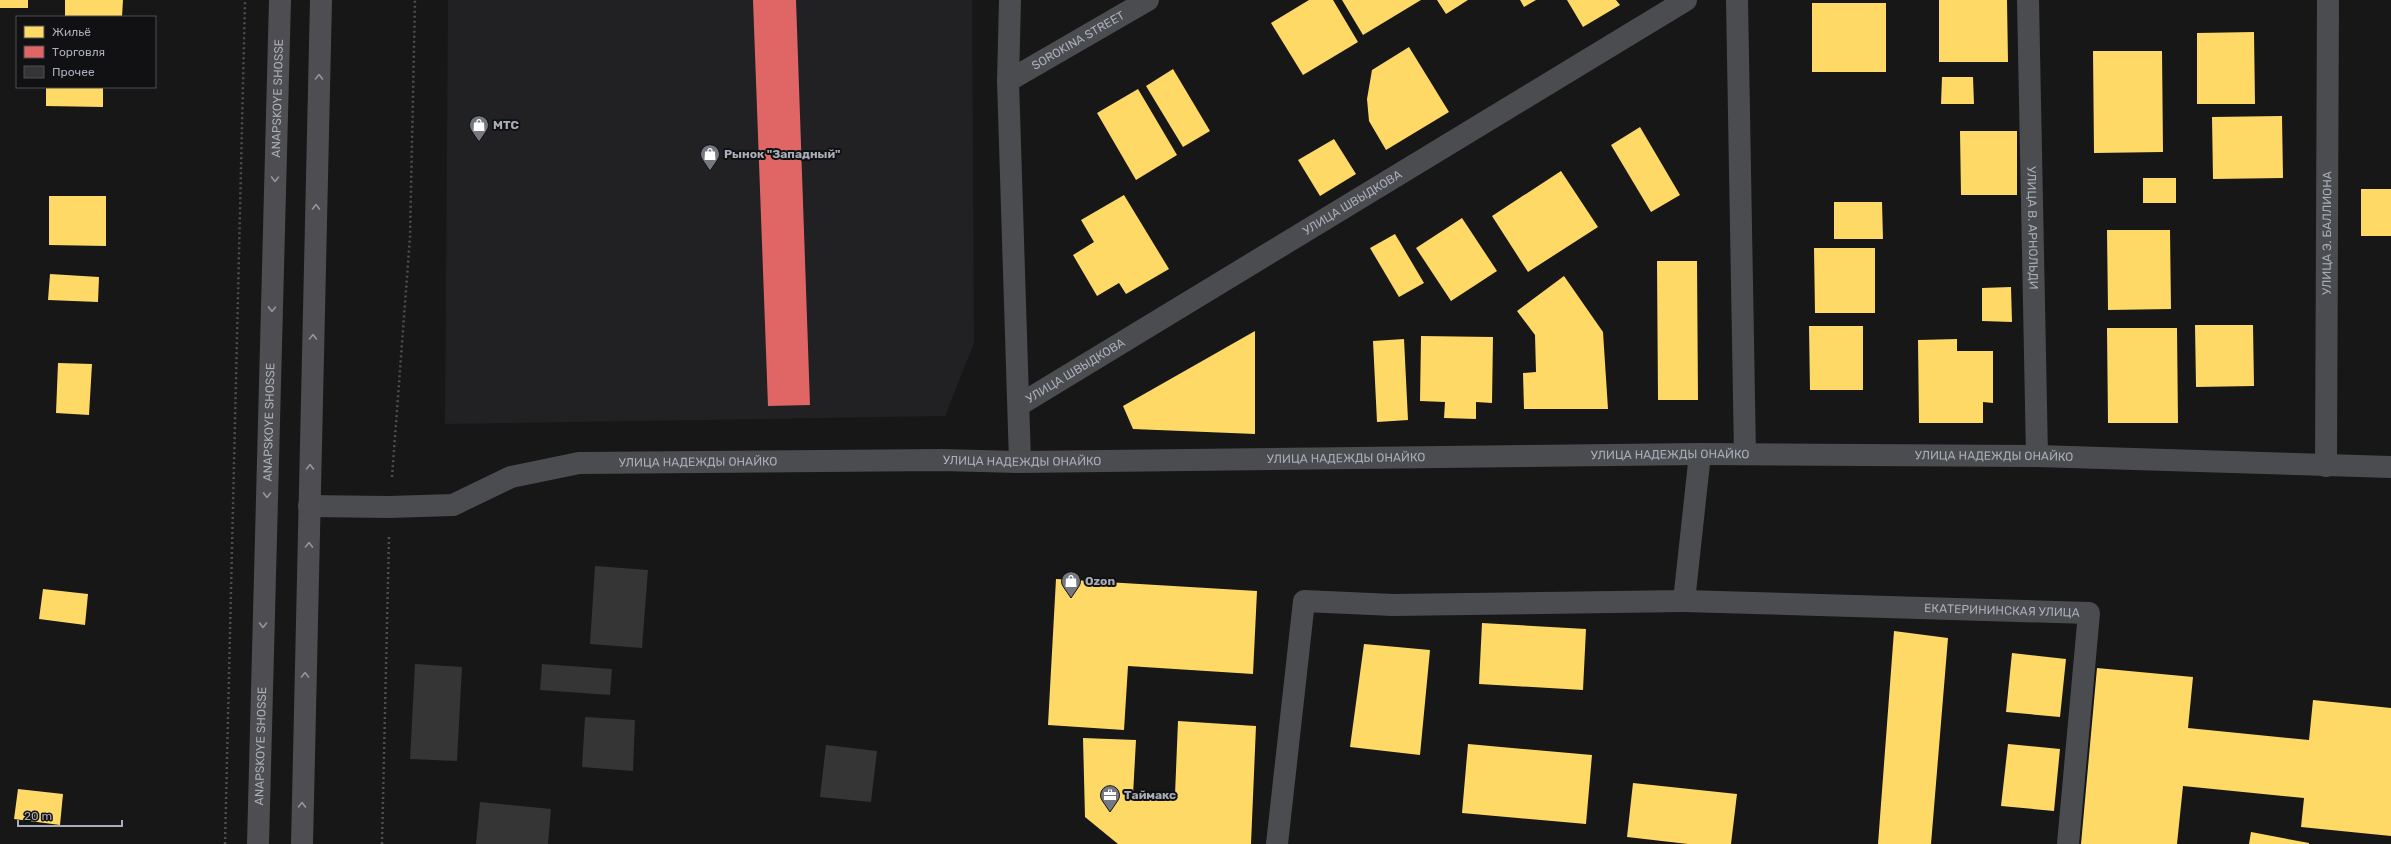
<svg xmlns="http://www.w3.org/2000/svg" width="2391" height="844" font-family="Rubik,sans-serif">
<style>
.built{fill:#212123}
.homes{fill:#ffd966}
.shops{fill:#e06666}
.building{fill:#353536}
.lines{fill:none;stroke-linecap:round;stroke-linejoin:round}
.path{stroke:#4d4e52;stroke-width:2.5;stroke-dasharray:2 3;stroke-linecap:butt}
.minor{stroke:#4b4c50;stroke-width:22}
.trunk{stroke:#4e4e52;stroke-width:22}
.oneway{stroke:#92959e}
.labels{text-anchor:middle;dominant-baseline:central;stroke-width:4;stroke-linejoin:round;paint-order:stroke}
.street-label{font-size:12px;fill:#a8adb8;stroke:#111113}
.poi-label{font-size:12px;font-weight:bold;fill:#a8adb8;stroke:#111113;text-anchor:start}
</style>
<rect width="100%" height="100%" fill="#171717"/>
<path class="built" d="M448,0H972L974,343L945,416L445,424Z"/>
<path class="homes" d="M0,0H28V8H0Z
M65,0H123L122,17H65Z
M1309,0H1333L1358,42L1303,75L1271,23Z
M1342,0H1421L1363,35Z
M1437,0H1468L1446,14Z
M1520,0H1536L1524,7Z
M1567,0H1616L1620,5L1583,27Z
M1939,0H2007L2008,62H1939Z
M1812,3H1886V72H1812Z
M2254,32L2255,104H2197V33Z
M1409,47L1449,112L1386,150L1369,121L1367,99L1372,70Z
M2093,51H2162L2163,152L2094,153Z
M1173,69L1210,131L1183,147L1146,86Z
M1942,77H1973L1974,104H1941Z
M46,87H103V107L46,106Z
M1138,89L1177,155L1136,180L1097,113Z
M2282,116L2283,178L2213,179L2212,117Z
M1640,127L1680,195L1651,212L1611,145Z
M1960,131H2017V195H1961Z
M1334,139L1356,174L1320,196L1298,160Z
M1561,171L1598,227L1528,272L1492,216Z
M2143,178H2176V203H2143Z
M2361,189H2391V236H2361Z
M1124,195L1169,269L1126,294L1119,283L1097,296L1073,255L1094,242L1081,220Z
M49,196H106V246L49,245Z
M1834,202H1882L1883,239H1834Z
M1462,218L1497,271L1451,301L1416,248Z
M2107,230H2170L2171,309L2108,310Z
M1395,234L1424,283L1399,297L1370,248Z
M1814,248H1875V313H1815Z
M1657,261H1697L1698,400H1658Z
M50,274L99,277L98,302L48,300Z
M1564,276L1603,332L1608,409H1524L1523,373L1536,372L1535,335L1517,311Z
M2011,287L2012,322L1982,321V288Z
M2195,325H2253L2254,386L2196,387Z
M1809,326H1863V390H1810Z
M2107,328H2177L2178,423H2108Z
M1255,331V434L1133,429L1123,406Z
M1421,336L1493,337L1492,403L1476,402V419L1444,418L1445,402L1420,401Z
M1404,339L1408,420L1377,422L1373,341Z
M1957,339V351H1993V403L1983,402V423H1919L1918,340Z
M58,363L92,364L89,415L56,413Z
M1056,579L1257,591L1253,674L1128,666L1124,730L1048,725Z
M43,589L88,594L85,625L39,619Z
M1482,623L1586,629L1583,690L1479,684Z
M1894,631L1948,638L1931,844H1878Z
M1364,644L1430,650L1420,755L1350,747Z
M2012,653L2066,659L2060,717L2006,712Z
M2097,668L2193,677L2188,728L2309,740L2313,700L2391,708V836L2301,827L2304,798L2183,786L2177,844H2081Z
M1178,721L1256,726L1251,844H1118L1085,817L1083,738L1136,740L1133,795H1175Z
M1468,744L1592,755L1586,824L1462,813Z
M2008,744L2060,749L2054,811L2001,806Z
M1633,783L1737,794L1731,844H1688L1627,837Z
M18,789L63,794L60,825L14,819Z
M2251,832L2309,843V844H2249Z"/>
<path class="shops" d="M753,0H796L810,405L768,406Z"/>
<path class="building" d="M595,566L648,570L642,648L590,644Z
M415,664L462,667L457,761L410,759Z
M542,664L612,669L610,695L540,690Z
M585,717L635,720L633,771L582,767Z
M826,745L877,751L871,802L820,797Z
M480,802L551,809L548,844H476Z"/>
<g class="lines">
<path class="path" d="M392,477L410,237L415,0
M225,844L245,0
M382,844L389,536"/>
<g class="minor">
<path d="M1010,0L1008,81L1020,462"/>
<path d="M1737,0L1745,454"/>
<path id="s1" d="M2028,0L2037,456"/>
<path id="s2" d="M1008,81L1148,0"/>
<path id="s3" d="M1019,405L1686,0"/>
<path id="s4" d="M2326,466L2328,0"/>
<path id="s5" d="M309,506L389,507L453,505L511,477L579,463L941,460L1020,462L1700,454L2037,456L2391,467"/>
<path id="s6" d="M1684,601L2089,613L2068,844"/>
<path d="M1277,844L1304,601L1393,605L1684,601L1700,454"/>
</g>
<g class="trunk">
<path id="s7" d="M258,844L280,0"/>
<path d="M302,844L321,0"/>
</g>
</g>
<defs><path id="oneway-chevron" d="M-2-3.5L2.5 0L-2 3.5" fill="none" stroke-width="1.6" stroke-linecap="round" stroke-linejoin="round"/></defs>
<g class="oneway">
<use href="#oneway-chevron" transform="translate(319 77) rotate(-89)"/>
<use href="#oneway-chevron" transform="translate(275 179) rotate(91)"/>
<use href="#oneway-chevron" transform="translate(316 207) rotate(-89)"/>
<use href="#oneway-chevron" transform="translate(272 309) rotate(91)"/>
<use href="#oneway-chevron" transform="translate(313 337) rotate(-89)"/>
<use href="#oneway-chevron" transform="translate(310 467) rotate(-89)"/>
<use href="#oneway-chevron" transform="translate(267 495) rotate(91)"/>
<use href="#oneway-chevron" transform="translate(309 545) rotate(-89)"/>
<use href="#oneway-chevron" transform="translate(263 625) rotate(91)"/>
<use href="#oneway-chevron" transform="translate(305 675) rotate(-89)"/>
<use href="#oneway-chevron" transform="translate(302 805) rotate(-89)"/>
</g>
<defs>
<symbol id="shop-pin" viewBox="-11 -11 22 30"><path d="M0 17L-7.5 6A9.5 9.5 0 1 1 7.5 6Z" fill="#757880" stroke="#111113"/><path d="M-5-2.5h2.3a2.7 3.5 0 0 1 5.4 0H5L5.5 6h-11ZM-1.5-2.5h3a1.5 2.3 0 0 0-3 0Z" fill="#fff"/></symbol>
<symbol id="office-pin" viewBox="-11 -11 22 30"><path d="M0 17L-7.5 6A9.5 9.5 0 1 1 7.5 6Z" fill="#757880" stroke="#111113"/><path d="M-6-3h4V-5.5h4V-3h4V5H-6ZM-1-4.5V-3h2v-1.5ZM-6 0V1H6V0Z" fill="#fff"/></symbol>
</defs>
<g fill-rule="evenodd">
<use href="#shop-pin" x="468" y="114" width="22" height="30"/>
<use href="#shop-pin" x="699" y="143" width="22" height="30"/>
<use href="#shop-pin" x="1060" y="570" width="22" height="30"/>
<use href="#office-pin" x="1099" y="784" width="22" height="30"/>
</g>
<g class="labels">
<g class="street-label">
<text stroke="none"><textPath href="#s2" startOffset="81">SOROKINA STREET</textPath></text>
<text stroke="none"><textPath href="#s7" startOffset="746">ANAPSKOYE SHOSSE</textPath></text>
<text stroke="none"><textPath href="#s3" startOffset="390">УЛИЦА ШВЫДКОВА</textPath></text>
<text stroke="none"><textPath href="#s1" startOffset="228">УЛИЦА В. АРНОЛЬДИ</textPath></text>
<text stroke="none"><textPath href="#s4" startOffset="233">УЛИЦА Э. БАЛЛИОНА</textPath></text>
<text stroke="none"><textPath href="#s3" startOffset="66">УЛИЦА ШВЫДКОВА</textPath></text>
<text stroke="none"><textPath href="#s7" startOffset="422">ANAPSKOYE SHOSSE</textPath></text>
<text stroke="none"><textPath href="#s5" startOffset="1369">УЛИЦА НАДЕЖДЫ ОНАЙКО</textPath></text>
<text stroke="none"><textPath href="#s5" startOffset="1693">УЛИЦА НАДЕЖДЫ ОНАЙКО</textPath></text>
<text stroke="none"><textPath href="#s5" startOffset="1045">УЛИЦА НАДЕЖДЫ ОНАЙКО</textPath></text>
<text stroke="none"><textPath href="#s5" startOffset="721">УЛИЦА НАДЕЖДЫ ОНАЙКО</textPath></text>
<text stroke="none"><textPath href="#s5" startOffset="397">УЛИЦА НАДЕЖДЫ ОНАЙКО</textPath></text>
<text stroke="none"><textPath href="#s6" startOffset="318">ЕКАТЕРИНИНСКАЯ УЛИЦА</textPath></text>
<text stroke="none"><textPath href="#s7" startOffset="98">ANAPSKOYE SHOSSE</textPath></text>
</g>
<g class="poi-label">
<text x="493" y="125">МТС</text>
<text x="724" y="154">Рынок "Западный"</text>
<text x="1085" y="581">Ozon</text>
<text x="1124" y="795">Таймакс</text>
</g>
</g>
<rect x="16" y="16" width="140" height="72" fill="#111113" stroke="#4d4f55"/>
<rect x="24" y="26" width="20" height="12" fill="#ffd966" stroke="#4d4f55"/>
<text x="52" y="36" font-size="12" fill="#a8adb8">Жильё</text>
<rect x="24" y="46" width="20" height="12" fill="#e06666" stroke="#4d4f55"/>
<text x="52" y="56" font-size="12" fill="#a8adb8">Торговля</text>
<rect x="24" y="66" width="20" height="12" fill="#353536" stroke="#4d4f55"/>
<text x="52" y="76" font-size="12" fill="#a8adb8">Прочее</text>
<path d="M18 820v6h104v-6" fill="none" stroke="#a8adb8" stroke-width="2"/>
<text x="24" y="820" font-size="12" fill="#a8adb8" stroke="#111113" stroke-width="3" paint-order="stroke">20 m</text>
</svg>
